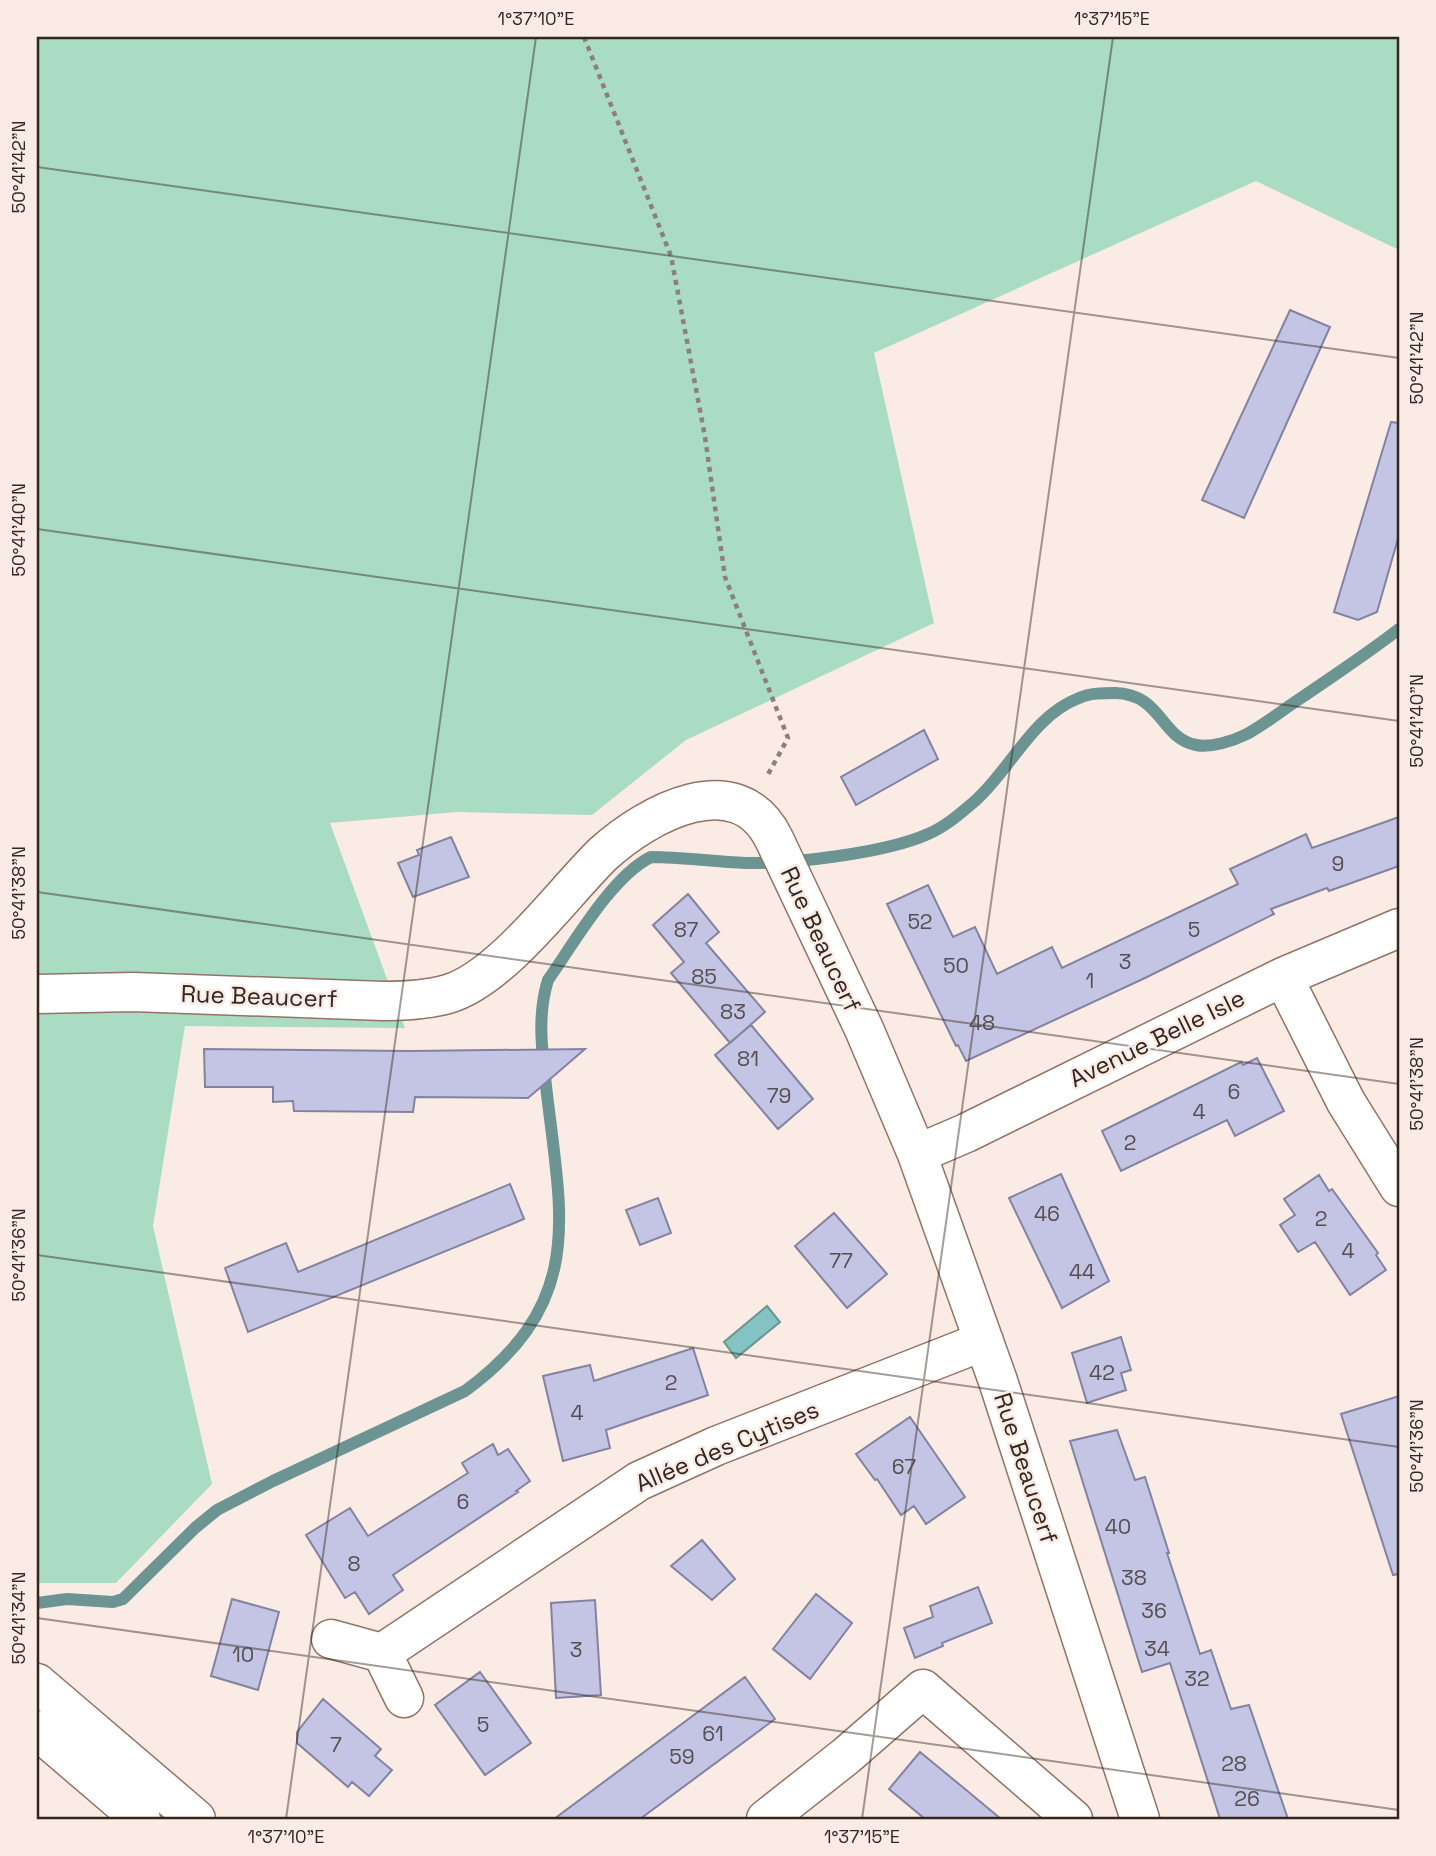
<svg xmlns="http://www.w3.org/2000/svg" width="1436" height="1856" font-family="'Space Grotesk',sans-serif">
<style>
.green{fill:#aadcc3}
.water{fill:#83c3c4;stroke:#6b9493;stroke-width:2}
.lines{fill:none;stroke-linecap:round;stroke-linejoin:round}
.stream{stroke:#6b9493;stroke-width:12}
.building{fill:#c4c4e4;stroke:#8382a0;stroke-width:2}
.minor-casing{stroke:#927364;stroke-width:41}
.major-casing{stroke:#927364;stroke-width:41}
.path{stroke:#8d7f79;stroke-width:4.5;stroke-dasharray:5 5;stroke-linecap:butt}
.minor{stroke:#fff;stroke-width:38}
.major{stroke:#fff;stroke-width:38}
.ticks{fill:none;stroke:#332620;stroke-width:2;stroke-opacity:0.45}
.labels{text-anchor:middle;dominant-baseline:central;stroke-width:5;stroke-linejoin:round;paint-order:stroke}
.number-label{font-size:21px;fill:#574e51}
.street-label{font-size:24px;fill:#332620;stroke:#faece5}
.neatline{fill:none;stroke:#332620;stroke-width:2.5}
.ticks-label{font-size:18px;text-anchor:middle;fill:#332620}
</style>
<rect width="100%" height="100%" fill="#faece5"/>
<path class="green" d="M37,37H1399V250L1256,181L874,353L934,623L686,740L592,815L457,812L330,823L405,1028L185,1026L153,1226L212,1484L116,1583H37Z"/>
<path class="water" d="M767,1306L780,1322L736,1358L724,1342Z"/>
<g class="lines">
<path class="stream" d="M37,1603L67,1599L113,1602L123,1599L195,1528L217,1510L273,1481L465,1391C587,1301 561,1217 546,1086C542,1050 537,1015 548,980C574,943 612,876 651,857C683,857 714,862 746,863C792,864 886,853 928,834C945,827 961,813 975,801C1011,769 1032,716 1079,698C1090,693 1103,693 1115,693C1162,694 1160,738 1196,745C1211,748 1233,741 1247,734C1267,723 1285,708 1304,696C1336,674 1368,653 1399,629"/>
</g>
<path class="building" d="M1290,310L1330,327L1244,518L1202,500Z
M1391,422L1399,423V535L1377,612L1358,620L1334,612Z
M924,730L938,759L856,805L841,777Z
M1399,817V866L1329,891L1327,888L1271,909L1274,914L1145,978L966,1061L958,1045L956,1046L887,904L928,885L953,937L975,927L997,974L1052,947L1062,968L1238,884L1230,869L1306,834L1312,848Z
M451,837L469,877L413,897L398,863L419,855L417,850Z
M688,894L719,932L706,943L765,1012L730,1043L671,973L684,962L653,925Z
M751,1025L813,1099L778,1129L715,1055Z
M204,1049L410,1051L585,1049L528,1098L415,1097L413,1112L294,1111L293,1101L273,1102V1087H205Z
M1257,1058L1284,1111L1235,1136L1227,1120L1121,1171L1102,1131L1241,1062L1243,1065Z
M1061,1174L1109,1281L1062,1308L1009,1198Z
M1319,1175L1329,1191L1332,1189L1378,1253L1376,1255L1386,1270L1350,1295L1315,1242L1298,1252L1280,1225L1295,1215L1284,1199Z
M510,1184L524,1219L248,1332L225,1268L286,1243L298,1272Z
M658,1198L671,1233L640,1245L626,1210Z
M834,1213L887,1274L847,1308L795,1246Z
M1121,1337L1131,1370L1121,1373L1126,1390L1087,1403L1072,1353Z
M693,1348L708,1395L606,1430L610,1448L563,1461L543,1376L590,1365L594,1381Z
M1399,1396V1574L1393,1575L1341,1414Z
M910,1417L965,1497L926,1524L914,1506L901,1515L877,1479L875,1480L856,1454Z
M1117,1430L1135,1480L1145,1477L1169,1553H1167L1200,1654L1211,1650L1231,1709L1249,1705L1288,1819H1220L1170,1663L1142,1672L1070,1441Z
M493,1444L498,1455L508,1449L530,1481L516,1491L518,1492L393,1575L403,1590L369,1614L355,1592L345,1598L306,1535L350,1508L368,1536L468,1473L462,1463Z
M702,1540L735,1579L712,1600L671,1566Z
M978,1587L992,1623L942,1643L943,1646L915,1658L904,1628L933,1617L930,1606Z
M816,1594L852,1623L810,1679L773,1649Z
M232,1599L279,1612L258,1690L211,1676Z
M595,1600L601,1695L556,1698L551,1603Z
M480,1672L531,1743L485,1775L435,1705Z
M745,1677L775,1719L640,1819H554Z
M323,1699L381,1749L375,1756L392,1770L369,1796L352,1782L348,1787L297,1743V1732Z
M920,1752L965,1789L1001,1819H925L889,1789Z"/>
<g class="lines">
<defs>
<path id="minor" d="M1283,977L1346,1102L1399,1187
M37,994L133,992L383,1001C405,1001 427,1000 448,994C502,978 562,894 603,854C647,814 737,764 774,839L864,1029L917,1154L998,1381L1140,1819
M917,1154L966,1133L1283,977L1399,928
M331,1639L382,1653L404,1698
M382,1653L639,1481L716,1446L984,1341
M766,1819L846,1756L923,1689L1073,1819"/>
<path id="major" d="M37,1683L196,1819
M37,1730L141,1819"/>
</defs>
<use href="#minor" class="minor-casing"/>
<use href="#major" class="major-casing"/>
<path class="path" d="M584,37L671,256L705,437L725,577L788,738L766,778"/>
<use href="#minor" class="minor"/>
<use href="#major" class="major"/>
</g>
<path class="ticks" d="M37,167L1399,358M37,529L1399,721M37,892L1399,1084M37,1255L1399,1447M37,1618L1399,1810M286,1819L536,37M862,1819L1113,37"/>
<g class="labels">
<g class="number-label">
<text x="1338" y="863">9</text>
<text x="920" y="921">52</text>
<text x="686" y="929">87</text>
<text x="1194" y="929">5</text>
<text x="1125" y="961">3</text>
<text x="956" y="965">50</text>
<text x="704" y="976">85</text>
<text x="1090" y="980">1</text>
<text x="733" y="1011">83</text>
<text x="982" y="1022">48</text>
<text x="748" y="1058">81</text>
<text x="1234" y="1091">6</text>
<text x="779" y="1095">79</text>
<text x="1199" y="1111">4</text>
<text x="1130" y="1142">2</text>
<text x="1047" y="1213">46</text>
<text x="1321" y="1218">2</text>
<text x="1348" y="1250">4</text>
<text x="841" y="1260">77</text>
<text x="1082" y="1271">44</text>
<text x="1102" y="1372">42</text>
<text x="671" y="1382">2</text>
<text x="577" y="1412">4</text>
<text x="904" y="1466">67</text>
<text x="463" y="1501">6</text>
<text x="1118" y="1526">40</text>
<text x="354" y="1563">8</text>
<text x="1134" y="1577">38</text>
<text x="1154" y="1610">36</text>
<text x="1157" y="1648">34</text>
<text x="576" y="1649">3</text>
<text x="243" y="1654">10</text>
<text x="1197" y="1678">32</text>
<text x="483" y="1724">5</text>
<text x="713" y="1733">61</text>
<text x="336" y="1744">7</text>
<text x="682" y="1756">59</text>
<text x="1234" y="1763">28</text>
<text x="1247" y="1798">26</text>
</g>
<g class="street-label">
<text transform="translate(821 939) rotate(65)">Rue Beaucerf</text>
<text transform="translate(259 996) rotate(2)">Rue Beaucerf</text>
<text transform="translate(1157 1038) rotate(-26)">Avenue Belle Isle</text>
<text transform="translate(727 1446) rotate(-23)">Allée des Cytises</text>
<text transform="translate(1026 1468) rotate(72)">Rue Beaucerf</text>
</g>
</g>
<rect width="1436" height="1856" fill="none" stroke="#faece5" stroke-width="77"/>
<rect x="38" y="38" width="1360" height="1780" class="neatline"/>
<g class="ticks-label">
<text x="536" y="25">1°37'10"E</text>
<text x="1112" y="25">1°37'15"E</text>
<text transform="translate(19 167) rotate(-90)" y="6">50°41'42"N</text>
<text transform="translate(1417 358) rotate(-90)" y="6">50°41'42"N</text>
<text transform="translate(19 530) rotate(-90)" y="6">50°41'40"N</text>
<text transform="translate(1417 721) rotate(-90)" y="6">50°41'40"N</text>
<text transform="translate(19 893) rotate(-90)" y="6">50°41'38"N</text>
<text transform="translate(1417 1084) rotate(-90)" y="6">50°41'38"N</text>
<text transform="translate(19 1255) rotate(-90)" y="6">50°41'36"N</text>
<text transform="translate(1417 1446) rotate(-90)" y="6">50°41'36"N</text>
<text transform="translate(19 1618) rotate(-90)" y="6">50°41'34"N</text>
<text x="286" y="1843">1°37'10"E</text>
<text x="862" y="1843">1°37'15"E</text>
</g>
</svg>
